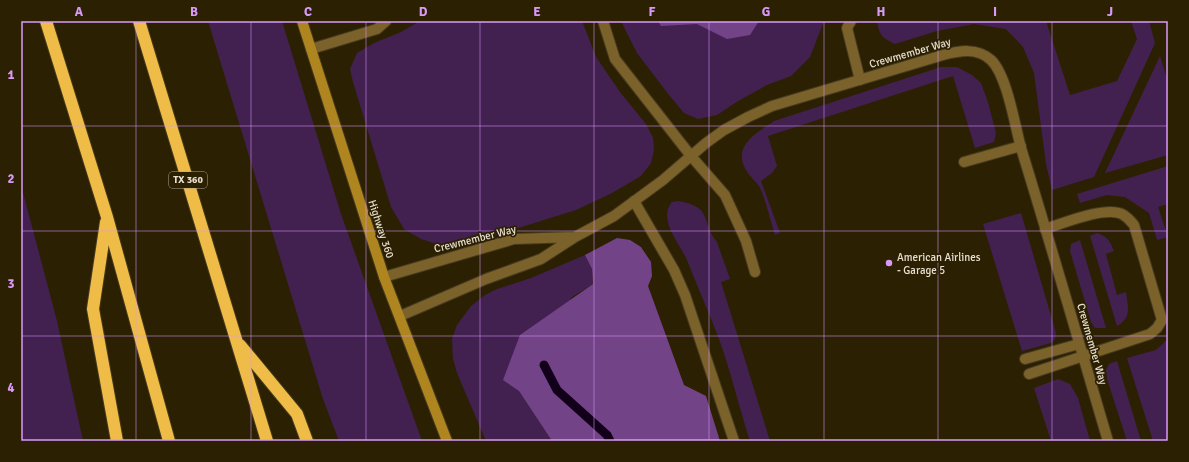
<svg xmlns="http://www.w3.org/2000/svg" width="1189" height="462" font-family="Signika,sans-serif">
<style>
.green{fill:#422150}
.forest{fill:#734388}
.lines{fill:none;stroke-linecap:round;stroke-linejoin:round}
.stream{stroke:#12001b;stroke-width:9}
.service-casing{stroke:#463b20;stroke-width:12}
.minor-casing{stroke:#463b20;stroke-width:12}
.secondary-casing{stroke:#463b20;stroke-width:12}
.motorway-casing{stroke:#463b20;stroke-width:14}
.service{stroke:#7b612a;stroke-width:10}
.minor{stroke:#7b612a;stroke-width:10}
.secondary{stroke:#af8520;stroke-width:10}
.motorway{stroke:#f0bc48;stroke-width:12}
.grid{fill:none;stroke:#d99af7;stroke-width:1;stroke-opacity:0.55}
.poi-dot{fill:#d99af7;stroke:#2c2003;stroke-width:1.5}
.labels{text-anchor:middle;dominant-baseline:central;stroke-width:3.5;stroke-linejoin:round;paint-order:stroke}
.shield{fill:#2c2003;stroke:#afa692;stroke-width:1}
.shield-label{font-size:10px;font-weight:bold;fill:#e7dfcf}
.street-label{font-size:11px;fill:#e7dfcf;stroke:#2c2003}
.poi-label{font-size:11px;fill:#e7dfcf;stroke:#2c2003;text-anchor:start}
.neatline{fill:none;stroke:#d99af7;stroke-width:1.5}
.grid-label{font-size:13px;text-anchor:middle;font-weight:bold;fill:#d99af7}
</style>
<rect width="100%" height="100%" fill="#2c2003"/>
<path class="green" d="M208,21H282L341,214L422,441H339L323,399Z
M420,21H582L596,57L620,92L646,124L653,138L654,150L651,163L641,176L612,193L576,210L471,243L456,245H440L421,239L404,229L391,207L353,82L350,69L357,53L374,43L401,32Z
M621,21H824L810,57L791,76L767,85L738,101L717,115L698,119L684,113L669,95L637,53Z
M877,21H1046L1070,95L1117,81L1137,39L1131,21H1149L1155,43L1094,177L1052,190L1046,164L1034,73L1023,47L1006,29L974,24L937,31L895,44C882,38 879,35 877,21Z
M1160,56L1168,82V155L1105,173Z
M941,67H957L972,75L981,83L988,102L996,133L994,142L975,148L953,76L768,136L777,166L772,173L761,181L780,233L775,235C770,220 767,204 761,190C759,184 752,179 748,173C730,147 755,134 774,121Z
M1168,166V204L1158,207L1168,237L1157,240L1149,213L1125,197L1107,195L1080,203L1077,194Z
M21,185L57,321L83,441H21Z
M678,201C714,207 700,221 717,242L730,279L721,282L770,441H750C739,407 731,372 719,339C709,312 697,286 687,260C680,244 657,219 672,202Z
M1021,213L1056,333L1055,339L1051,343L1022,351L983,224Z
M1097,233C1108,237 1110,241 1114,251L1106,254L1117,295L1126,292C1128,307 1132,318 1117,326L1090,236Z
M1080,240L1106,328H1095L1091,322L1070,251L1071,244Z
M585,255L592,269L593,284L572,297L519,391L552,441H486L457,373L453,359L452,339L457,325L471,306L485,295L497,289L531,278Z
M1168,339V441H1153L1127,358L1156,350Z
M1117,361L1141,441H1127L1107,379L1106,370L1109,364Z
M1058,379L1070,384L1078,398L1090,441H1051L1034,388Z"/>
<path class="forest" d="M658,21H759L750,35L727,39L697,24L661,26Z
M617,238L630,240L641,247L651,262L652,276L648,286L684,385L706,396L720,441H552L519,391L503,380L520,335L593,284L592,269L585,255Z"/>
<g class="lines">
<path class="stream" d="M544,365L557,390L607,435L610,441"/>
<defs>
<path id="service" d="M603,21L615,59L691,156L725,195L746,241L755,272
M851,21L847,28L860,80
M311,49L377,29L386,21
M964,162L1021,146
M634,201L674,270L685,295L734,441
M1025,359L1079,344
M1029,374L1150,334L1157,328L1162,320L1134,225C1131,221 1127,217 1122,214C1105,206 1064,223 1045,229"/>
<path id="minor" d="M384,277L514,239L575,237
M400,316L486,279L541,259L575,237L614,216L663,180L706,143L724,130L748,117L772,106L943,55C959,51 977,47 991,60C1007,75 1015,126 1021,148C1051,245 1079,343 1108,441"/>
<path id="secondary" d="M302,21L384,277L447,441"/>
<path id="motorway" d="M46,21L107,217L169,441
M139,21L267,441
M106,222L93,309L117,441
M240,345L297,414L307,441"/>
</defs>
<use href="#service" class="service-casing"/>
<use href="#minor" class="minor-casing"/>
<use href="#secondary" class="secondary-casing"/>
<use href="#motorway" class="motorway-casing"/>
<use href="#service" class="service"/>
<use href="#minor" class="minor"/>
<use href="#secondary" class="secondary"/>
<use href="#motorway" class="motorway"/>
</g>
<path class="grid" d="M136,21V441M251,21V441M366,21V441M480,21V441M594,21V441M709,21V441M824,21V441M938,21V441M1052,21V441M21,126H1168M21,231H1168M21,336H1168"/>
<circle class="poi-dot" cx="889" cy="263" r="4"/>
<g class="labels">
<rect class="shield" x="169" y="172" width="38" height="16" rx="3"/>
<g class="shield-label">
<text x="188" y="180">TX 360</text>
</g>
<g class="street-label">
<text transform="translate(910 53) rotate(-16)">Crewmember Way</text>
<text transform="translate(381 229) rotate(72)">Highway 360</text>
<text transform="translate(475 239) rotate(-14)">Crewmember Way</text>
<text transform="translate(1092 344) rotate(74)">Crewmember Way</text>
</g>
<g class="poi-label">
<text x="897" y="257">American Airlines<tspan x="897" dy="13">- Garage 5</tspan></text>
</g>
</g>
<rect width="1189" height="462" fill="none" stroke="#2c2003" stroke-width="44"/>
<rect x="22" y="22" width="1145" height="418" class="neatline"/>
<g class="grid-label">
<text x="79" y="16">A</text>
<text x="194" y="16">B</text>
<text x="308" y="16">C</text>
<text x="423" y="16">D</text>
<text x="537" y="16">E</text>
<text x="652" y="16">F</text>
<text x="766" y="16">G</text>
<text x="881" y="16">H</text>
<text x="995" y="16">I</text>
<text x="1110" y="16">J</text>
<text x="11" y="79">1</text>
<text x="11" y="183">2</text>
<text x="11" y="288">3</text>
<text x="11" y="392">4</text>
</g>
</svg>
